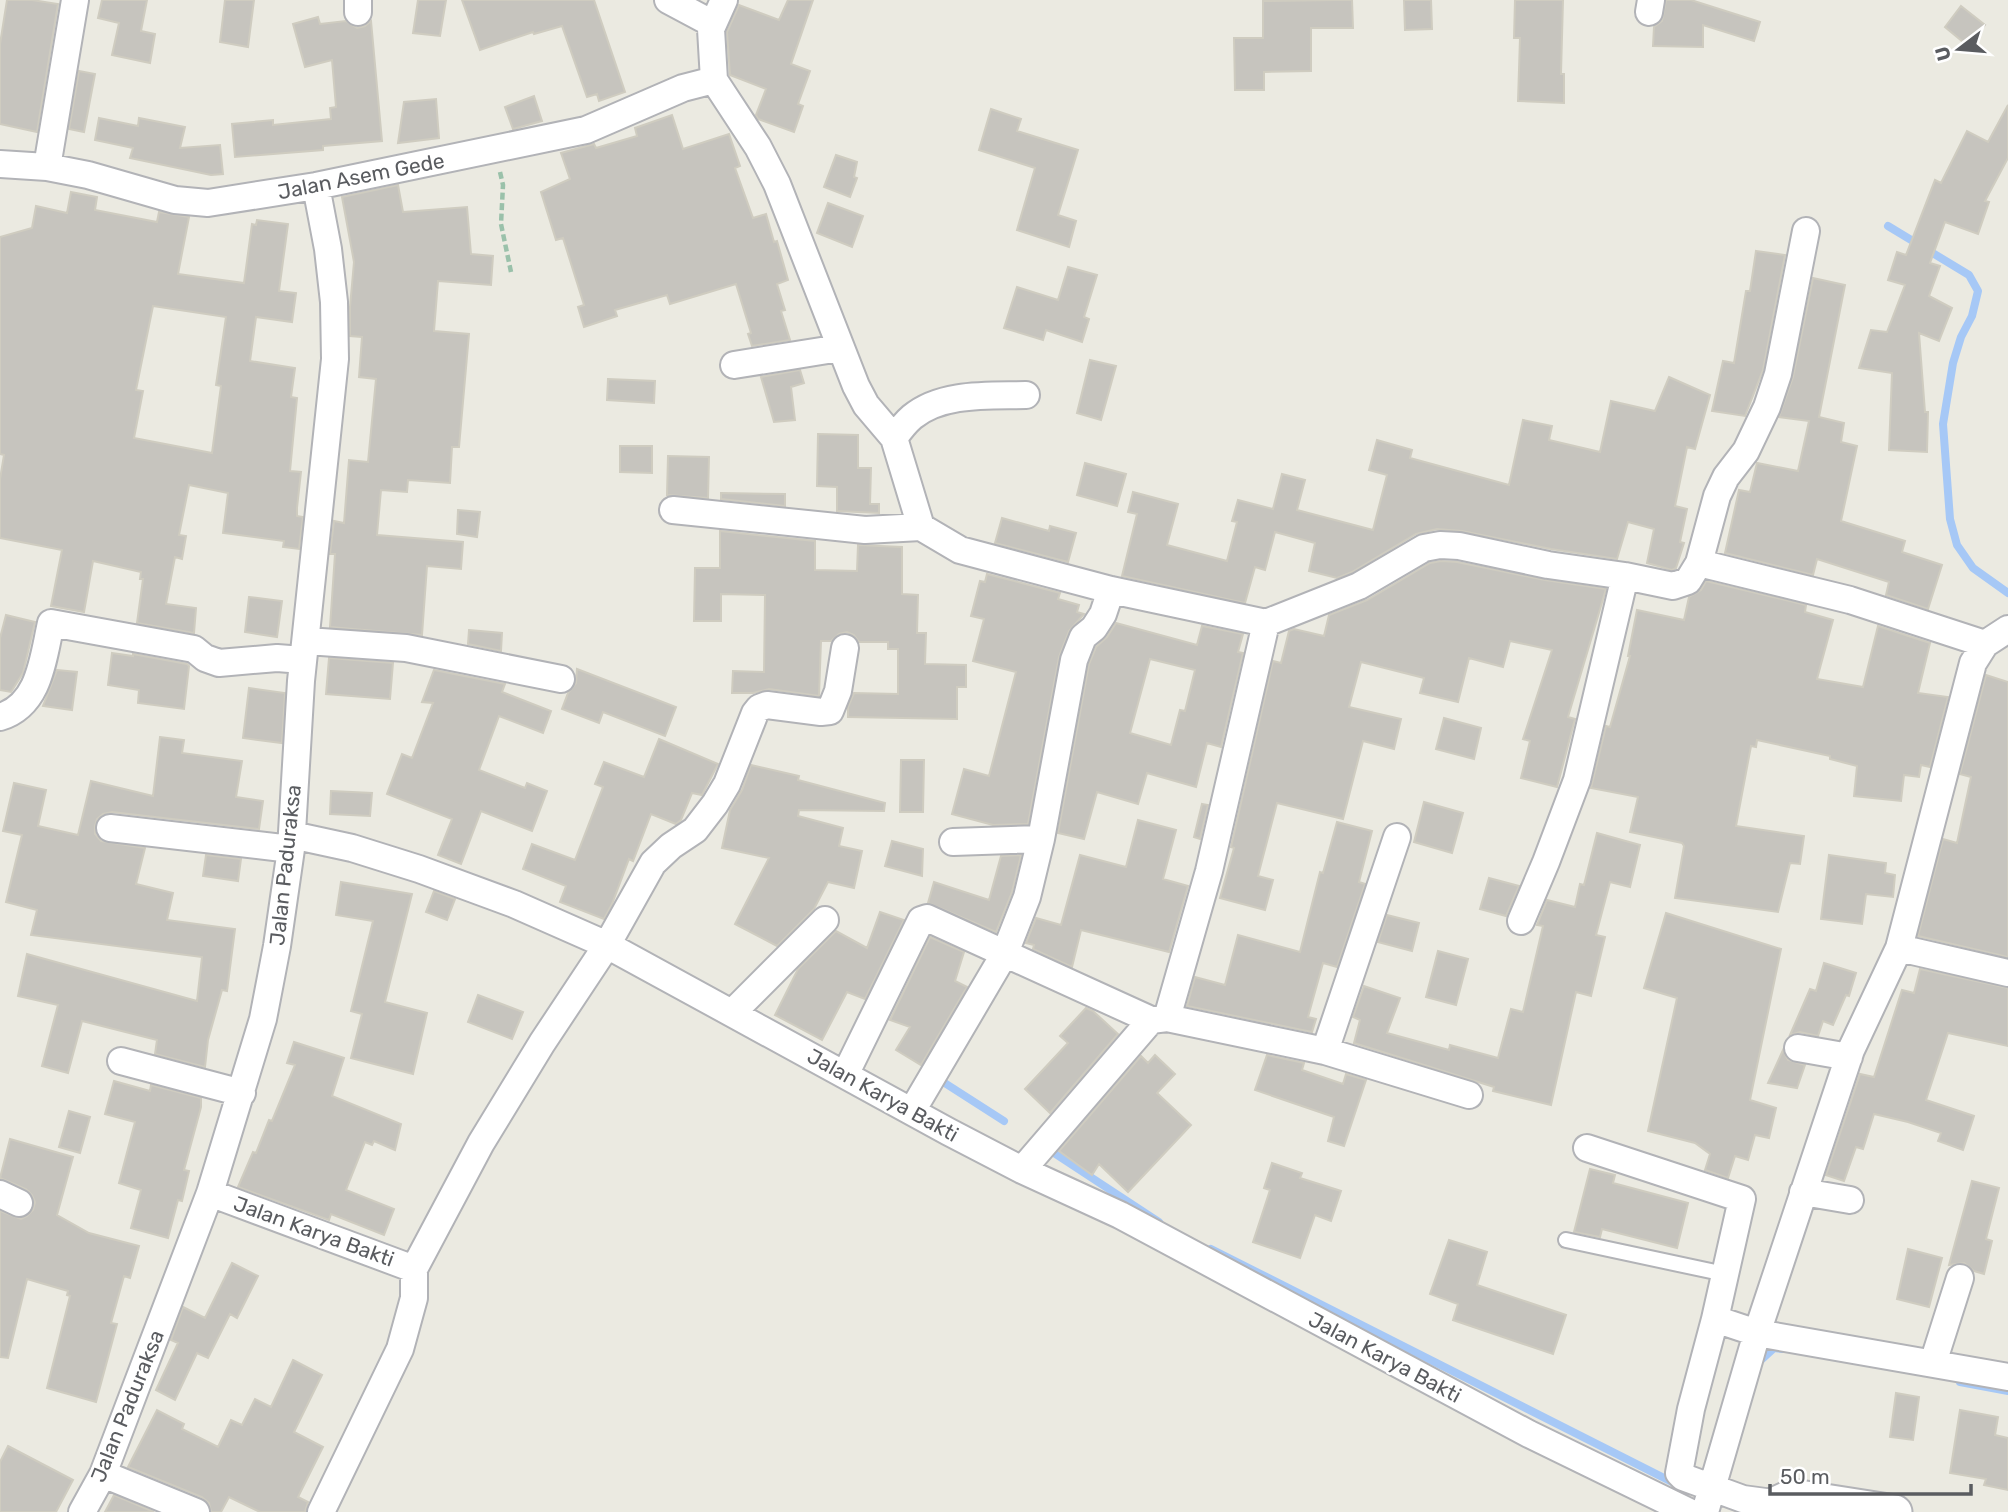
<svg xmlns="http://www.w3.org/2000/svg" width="2008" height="1512" font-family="Rubik,sans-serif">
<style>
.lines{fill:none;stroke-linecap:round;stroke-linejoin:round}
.stream{stroke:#a6c8f6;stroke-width:8}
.building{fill:#c6c4be;stroke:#cfccc0;stroke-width:2;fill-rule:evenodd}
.service-casing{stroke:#b2b3b7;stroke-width:18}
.minor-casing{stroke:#b2b3b7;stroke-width:30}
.tertiary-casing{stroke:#b2b3b7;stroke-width:37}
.path{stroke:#9ac1aa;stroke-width:4.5;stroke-dasharray:7 3.5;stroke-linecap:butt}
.service{stroke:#fff;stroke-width:14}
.minor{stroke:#fff;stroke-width:26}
.tertiary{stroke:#fff;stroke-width:33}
.labels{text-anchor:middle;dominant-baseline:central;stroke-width:5;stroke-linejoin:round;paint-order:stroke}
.street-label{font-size:21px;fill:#5a5c60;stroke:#fff}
</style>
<rect width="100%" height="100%" fill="#ebeae1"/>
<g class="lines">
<path class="stream" d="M1888,226L1969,275L1978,291L1972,316L1961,337L1953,363L1943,424L1950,519L1957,545L1973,568L2008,593
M940,1080L1004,1121
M1054,1153L1159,1222
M1211,1249L1678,1485
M1762,1359L1774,1348L1782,1349
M1960,1382L2008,1391"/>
</g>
<path class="building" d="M7,0H32L58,4L37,132L0,124V44Z
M102,0H147L141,31L155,34L150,63L112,55L119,23L98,18Z
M225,0H254L248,47L220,42Z
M418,0H446L440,36L413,33Z
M462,0H594L625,92L599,101L597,94L587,97L562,26L534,34L533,32L480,50Z
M788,0H813L791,64L810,71L798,104L803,106L794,132L758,119L756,115L766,89L730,75L727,32L739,5L779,20Z
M1335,0H1352L1353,28H1311V71L1264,72V90H1235L1234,38H1263V1Z
M1404,0H1431L1432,29L1405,30Z
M1515,0H1563L1561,74H1564V103L1518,101L1520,38H1514Z
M1666,0H1691L1760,22L1754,41L1703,25V47L1653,46L1654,27L1662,21Z
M1961,6L1985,25L1968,46L1945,27Z
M318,17L320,24L346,21L357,28L365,26L371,21L382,141L323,146V150L235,157L232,124L273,120V125L331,119L330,108L336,107L332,60L305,67L293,24Z
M79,71L95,74L84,132L69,129Z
M534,96L542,121L513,129L505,107Z
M436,99L439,138L398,143L404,102Z
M2008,105V158L1985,201L1989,202L1978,234L1945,222L1930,263L1940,266L1929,296L1952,308L1939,341L1919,333L1925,412H1928L1927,452L1889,450L1892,373L1859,368L1871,330L1887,332L1905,285L1888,280L1897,252L1906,255L1935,180L1941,183L1967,131L1988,142Z
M991,109L1021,119L1017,131L1078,150L1058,215L1076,221L1069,247L1017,230L1035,168L979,150Z
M672,115L683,149L729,134L740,166L735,168L753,218L766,214L774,242L777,241L788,280L777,284L785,310L781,311L790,340L752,346L748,334L751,333L736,284L670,304L667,295L615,310L617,316L584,327L578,307L584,305L563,238L556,240L541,192L570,179L561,153L594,144L596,148L637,136L635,128Z
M99,118L138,126L139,118L185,127L180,148L220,145L223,174L211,175L130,158L133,148L95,140Z
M836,155L857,162L854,177L857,178L850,197L824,187Z
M398,185L403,212L467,207L471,254L493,256L491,285L438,281L434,331L469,334L459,447H452L450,483L408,480L407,492L381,490L377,535L463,542L461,569L427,566L422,635L330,627L335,554H330L334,521L344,523L349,460L368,462L376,379L359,377L362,337L350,336V307L354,262L342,197Z
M71,192L97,197L95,210L157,222L159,212L189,217L178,274L244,283L252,224L256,225L257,220L288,224L279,291L296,293L292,322L256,317L250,361L295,368L291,397L297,398L290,471L301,472L297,508V516L303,517L299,549L283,547L284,541L223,533L228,493L189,485L179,535L186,536L182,559L175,557L166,604L196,608L194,633L137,623L143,579H140L141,572L93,561L84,612L51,606L62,550L0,538V479L4,455L0,454V237L32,228L36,206L67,213ZM153,306L226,317L216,385L221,386L212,453L134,438L143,391L136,390Z
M828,203L863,216L852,247L817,233Z
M1756,251L1785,255L1763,370L1745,416L1712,411L1723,361L1734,363L1746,291H1750Z
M1068,267L1097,275L1084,317L1089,319L1082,342L1046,330L1043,340L1004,328L1017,287L1058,300Z
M1813,278L1845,285L1819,417L1844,423L1841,442L1857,446L1841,521L1905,541L1902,552L1942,565L1928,609L1886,595L1889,582L1817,559L1813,575L1725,553L1739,490L1750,492L1757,463L1798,471L1809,421L1779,417L1793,377Z
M1090,360L1116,366L1101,420L1077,413Z
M800,370L804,383L791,387L795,420L774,422L761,377Z
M1669,377L1710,395L1695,449L1687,447L1675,506L1687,509L1680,542L1684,543L1676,568L1672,570L1647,563L1654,529L1628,522L1617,559L1551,549L1462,531L1437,529L1416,534L1352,572L1337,578L1309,571L1315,543L1275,532L1265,570L1255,567L1245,603L1122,576L1137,514L1128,512L1133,492L1178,504L1167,545L1227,561L1237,522L1232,521L1238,500L1273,509L1282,474L1305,480L1297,510L1373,530L1387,475L1369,470L1377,440L1412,450L1410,458L1509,485L1523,420L1552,426L1549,440L1600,452L1611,401L1655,411Z
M608,379L655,381L654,403L607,400Z
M818,434L858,435V468H871L870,504H879V513L837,511V487L817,486Z
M620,446H652V473L620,472Z
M668,456L709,457L708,498L667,495Z
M1085,463L1126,474L1117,506L1077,495Z
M721,493L785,494V506L721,499Z
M458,510L480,512L477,537L457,534Z
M1002,518L1049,531L1050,526L1076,533L1068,562L995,543Z
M720,531L815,541V570L857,571L858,545L902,547V594L918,595L917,633H926L925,664L966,665V687H957V719L848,717V707L854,693L898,694V649H888V642H859L854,635L847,632L839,634L831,641H821L819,696L769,689L753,693H732L733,671L764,672L765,595L721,594V621H694L695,568H720Z
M1441,561L1457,562L1545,580L1606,589L1568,717L1575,719L1557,787L1521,778L1530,741L1523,739L1552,650L1510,641L1503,667L1469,658L1458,702L1420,693L1424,678L1361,662L1349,707L1401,719L1394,749L1363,741L1343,819L1277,803L1258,876L1273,880L1265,910L1220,898L1234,848L1231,847L1273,661L1281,663L1289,631L1294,629L1324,636L1329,615L1367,600L1430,563Z
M987,574L1060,593L1058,599L1079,605L1077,612L1084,614L1069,631L1059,657L1028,824L993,825L952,814L964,769L989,776L1016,672L973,661L984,619L971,616L980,581L985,582Z
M1706,581L1806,605L1805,612L1833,620L1817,679L1863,687L1878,626L1930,643L1918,693L1948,697L1930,767L1921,765L1919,777L1904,775L1901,801L1854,796L1857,766L1830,759V756L1757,740L1756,747L1751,746L1736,826L1804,836L1800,864L1790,863L1778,912L1675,898L1684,846L1682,843L1630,832L1638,797L1591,788L1606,726L1610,727L1630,656H1628L1637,610L1684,620L1689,597L1701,590Z
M249,597L282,601L277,637L245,632Z
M6,615L35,622L23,673L11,692L0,690V638Z
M1116,623L1197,645L1202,626L1243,634L1238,652L1243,653L1221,747L1207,743L1196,787L1147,773L1138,804L1097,792L1084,839L1058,833L1089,664L1096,647L1107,637ZM1150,659L1195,670L1185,711L1180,710L1171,745L1130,733Z
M469,630L502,633L501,651L468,644Z
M112,653L133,656V654L187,664L189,666L184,709L138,703L139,690L108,685Z
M329,658L393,663L390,699L326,694Z
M577,669L676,707L665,736L603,712L599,723L562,709L568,693L576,683Z
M57,670L77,672L72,710L43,706Z
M434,670L505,684L502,692L551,711L543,733L499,716L479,770L525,788L527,783L547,791L532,831L481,811L461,864L438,855L452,819L387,794L402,754L412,758L433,703L422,702Z
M1986,675L2008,682V957L1918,936L1943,839L1957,843L1971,777L1960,774Z
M249,688L285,693L282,743L243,738Z
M1444,718L1481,728L1474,759L1436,749Z
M160,737L184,740L182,753L242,761L236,797L263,801L259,829L112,812L103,814L97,819L95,826V834L101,841L145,848L136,884L173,893L167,920L235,929L227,991L222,990L208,1040L205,1067L155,1054L157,1040L82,1021L68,1073L42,1066L58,1005L18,996L27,954L197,1001L202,957L31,935L37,910L6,902L22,835L3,831L14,783L46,790L38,826L78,835L91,781L153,796Z
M659,739L718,764L702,795L692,793L681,820L676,824L651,814L633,861L629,859L612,904L604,919L560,902L566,886L523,869L532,844L575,860L603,787L595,784L604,762L644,777Z
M901,760H924L923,812H900Z
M751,765L799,776L798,780L885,803L884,811L799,810L798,816L843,828L839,846L862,851L854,888L828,882L814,909L777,946L735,924L769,858L722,848L730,810L742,790Z
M331,791L372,793L370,816L330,814Z
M1424,802L1463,813L1452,853L1414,842Z
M1202,804L1208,805L1200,839L1194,837Z
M1138,820L1176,830L1163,879L1188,886L1169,952L1081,930L1072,967L1033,949L1034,945L1026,943L1036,918L1061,925L1080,855L1126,867Z
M1337,822L1372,831L1359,882L1365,884L1337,967L1323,963L1308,1017L1316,1019L1312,1032L1187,1006L1195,977L1225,985L1238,935L1300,952L1320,872L1323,873Z
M1597,833L1640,845L1630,887L1610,882L1596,935L1605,937L1591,996L1576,992L1551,1105L1493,1091L1494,1087L1354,1043L1360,1020L1353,1017L1364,986L1400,998L1387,1033L1449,1050L1450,1045L1498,1058L1511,1009L1523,1012L1543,926L1537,925L1547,900L1575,907L1580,884L1584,885Z
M892,841L923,849L922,876L885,866Z
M206,855L241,859L238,881L203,876Z
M1021,855L1012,892L996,932L928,903L934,882L989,900L1001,856Z
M1829,855L1886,863L1885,873L1895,875L1893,897L1866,894L1862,924L1821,919Z
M1489,878L1519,886L1506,916L1480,909Z
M341,882L412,894L385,1002L427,1013L413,1074L351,1058L362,1014L351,1011L373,921L336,915Z
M434,891L455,899L447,920L426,912Z
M880,912L904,920L865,999L847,992L822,1040L775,1015L798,969L836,931L867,948Z
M1666,913L1781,949L1750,1100L1776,1108L1769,1138L1755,1135L1748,1160L1735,1156L1728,1178L1705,1170L1710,1154L1695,1143L1648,1131L1677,998L1644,988Z
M1387,915L1419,923L1412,951L1378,942Z
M930,937L964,952L955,981L967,987L921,1065L896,1050L910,1027L890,1020Z
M1438,951L1468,959L1456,1005L1426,997Z
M1824,963L1856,973L1849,996L1846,995L1833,1025L1823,1021L1818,1036L1800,1032L1790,1035L1810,989L1816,991Z
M1920,969L2008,988V1046L1948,1033L1926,1100L1974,1116L1963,1150L1938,1141L1941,1133L1908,1122L1874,1114L1863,1149L1856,1147L1844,1181L1826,1175L1860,1074L1874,1077L1902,990L1914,993Z
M478,995L523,1012L512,1039L468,1022Z
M1086,1008L1093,1011L1118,1034L1050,1113L1025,1089L1068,1043L1060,1036Z
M294,1042L344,1058L332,1096L401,1124L395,1150L374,1141L372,1145L365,1142L346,1190L394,1209L384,1235L331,1214L329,1220L238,1187L253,1152L256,1153L269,1120L272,1121L295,1065L287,1063Z
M1783,1050L1788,1060L1805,1065L1797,1088L1768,1083Z
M1155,1055L1175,1074L1157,1093L1191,1125L1128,1192L1099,1164L1092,1175L1059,1151L1141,1056L1148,1063Z
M1267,1055L1304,1063L1302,1070L1343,1084L1346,1074L1366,1080L1344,1146L1328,1141L1334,1117L1255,1090Z
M114,1081L150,1091L151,1085L201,1098V1107L184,1170L189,1171L182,1201L178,1200L168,1238L131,1228L141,1190L119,1183L135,1122L105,1114Z
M69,1111L90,1117L80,1153L59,1147Z
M10,1139L73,1157L57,1215L89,1233L139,1246L130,1278L124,1276L111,1323L117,1324L96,1402L47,1388L70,1296L67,1295L68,1291L27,1279L8,1358L0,1357V1211L21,1219L27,1216L33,1210L35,1202L32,1195L26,1189L0,1178Z
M1272,1163L1302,1173L1300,1178L1341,1191L1331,1221L1315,1215L1300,1258L1253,1242L1270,1190L1264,1188Z
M1590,1169L1615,1175L1613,1183L1688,1203L1677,1248L1602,1229L1600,1237L1574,1232Z
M1972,1181L1999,1188L1986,1239L1992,1241L1984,1274L1974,1271L1964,1263L1949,1265Z
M1449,1240L1487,1252L1477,1285L1566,1315L1553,1354L1453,1320L1458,1304L1430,1294Z
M1908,1249L1942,1258L1929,1307L1897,1299Z
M232,1263L258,1276L237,1318L230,1314L208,1358L197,1353L175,1400L156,1390L178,1343L171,1340L183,1307L205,1318Z
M293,1360L322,1375L294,1432L323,1447L298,1497L308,1502L305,1512H260L229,1497L221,1512H211L209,1503L202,1497L128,1467L157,1410L184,1424L182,1429L218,1447L231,1420L242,1425L255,1399L271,1407Z
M1896,1393L1919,1397L1913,1440L1890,1437Z
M1960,1410L1998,1417L1995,1435L2008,1438V1490L1984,1485L1986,1479L1950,1473Z
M8,1446L73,1480L56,1512H0V1462Z
M114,1495L154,1512H105Z"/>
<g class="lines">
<defs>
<path id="service" d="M1566,1240L1725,1274"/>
<path id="minor" d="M668,0L713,24
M724,0L711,29L714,80L758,147L777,184L856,386L866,405L894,438L921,527L960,550L1111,590L1266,623L1209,871L1167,1018L1151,1020L1022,1170
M358,12V0
M1649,12L1651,0
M0,164L47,167L88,175L175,200L208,203L316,186L586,130L683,88L714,80
M47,167L75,0
M734,365L840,348
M894,438C899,431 905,423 912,417C942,392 990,396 1026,395
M673,510L865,530L921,527
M1699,563L1850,600L1985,644
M1266,623L1359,586L1424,548L1440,545L1459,546L1548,565L1625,576L1673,586L1688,581L1699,563L1717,496L1726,477L1746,451L1767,407L1778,374L1806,231
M307,641L406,648L561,679
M0,717C40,705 43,658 51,623L194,649L205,658L219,663L277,658L303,660
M110,828L291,849
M292,835L352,848L419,869L514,904L607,945L949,1132L1022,1170L1120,1215L1529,1434L1689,1512
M953,842L1041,839L1074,660L1083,637L1094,628L1103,614L1111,590
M1521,921L1546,862L1577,780L1625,576
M1899,948L2008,973
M732,1013L825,920
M1167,1018L1325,1051L1469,1095
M1798,1048L1849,1057
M1325,1051L1397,837
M121,1061L242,1093
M845,1075L921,920L927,918L1151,1020
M912,1111L1005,953L1027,897L1041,839
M1587,1148L1742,1199L1715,1319L1757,1333L2008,1377
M1803,1192L1850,1200
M210,1193L414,1269
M0,1194L19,1203
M1715,1319L1691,1409L1679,1473L1683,1477L1743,1499L1773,1503
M1933,1363L1960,1278
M103,1474L196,1512
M82,1512L103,1474L210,1193L263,1019L277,946L291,849L301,681L335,359L334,302L328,249L316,186
M321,1512L400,1349L414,1298V1269L481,1143L542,1043L607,945L653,863L671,846L695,830L715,804L727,784L755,713L759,708L767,705L821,712L830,711L838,691L845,648
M1705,1512L1757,1333L1851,1050L1899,948L1973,663L1985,644L2008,629"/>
<path id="tertiary" d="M1758,1512L1786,1499L1799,1497L1895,1512"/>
</defs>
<use href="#service" class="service-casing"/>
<use href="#minor" class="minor-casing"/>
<use href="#tertiary" class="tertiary-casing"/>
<path class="path" d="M500,172L503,185L501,224L511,272"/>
<use href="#service" class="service"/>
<use href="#minor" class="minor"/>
<use href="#tertiary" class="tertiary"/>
</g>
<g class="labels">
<g class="street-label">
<text transform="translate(361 176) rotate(-11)">Jalan Asem Gede</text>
<text transform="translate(285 865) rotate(-84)">Jalan Paduraksa</text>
<text transform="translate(883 1095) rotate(29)">Jalan Karya Bakti</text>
<text transform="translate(314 1231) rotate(20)">Jalan Karya Bakti</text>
<text transform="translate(1385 1357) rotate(28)">Jalan Karya Bakti</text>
<text transform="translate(127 1406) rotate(-68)">Jalan Paduraksa</text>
</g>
</g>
<g transform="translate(1959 49) rotate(254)" stroke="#ffffff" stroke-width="5" paint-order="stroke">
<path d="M0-5L12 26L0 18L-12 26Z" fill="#5a5c60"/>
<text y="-10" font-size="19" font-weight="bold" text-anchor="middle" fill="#5a5c60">U</text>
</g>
<path d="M1770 1484v10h201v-10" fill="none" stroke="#5a5c60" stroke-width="3.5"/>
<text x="1780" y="1484" font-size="21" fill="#5a5c60" stroke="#ffffff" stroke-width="5" paint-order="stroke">50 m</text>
</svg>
